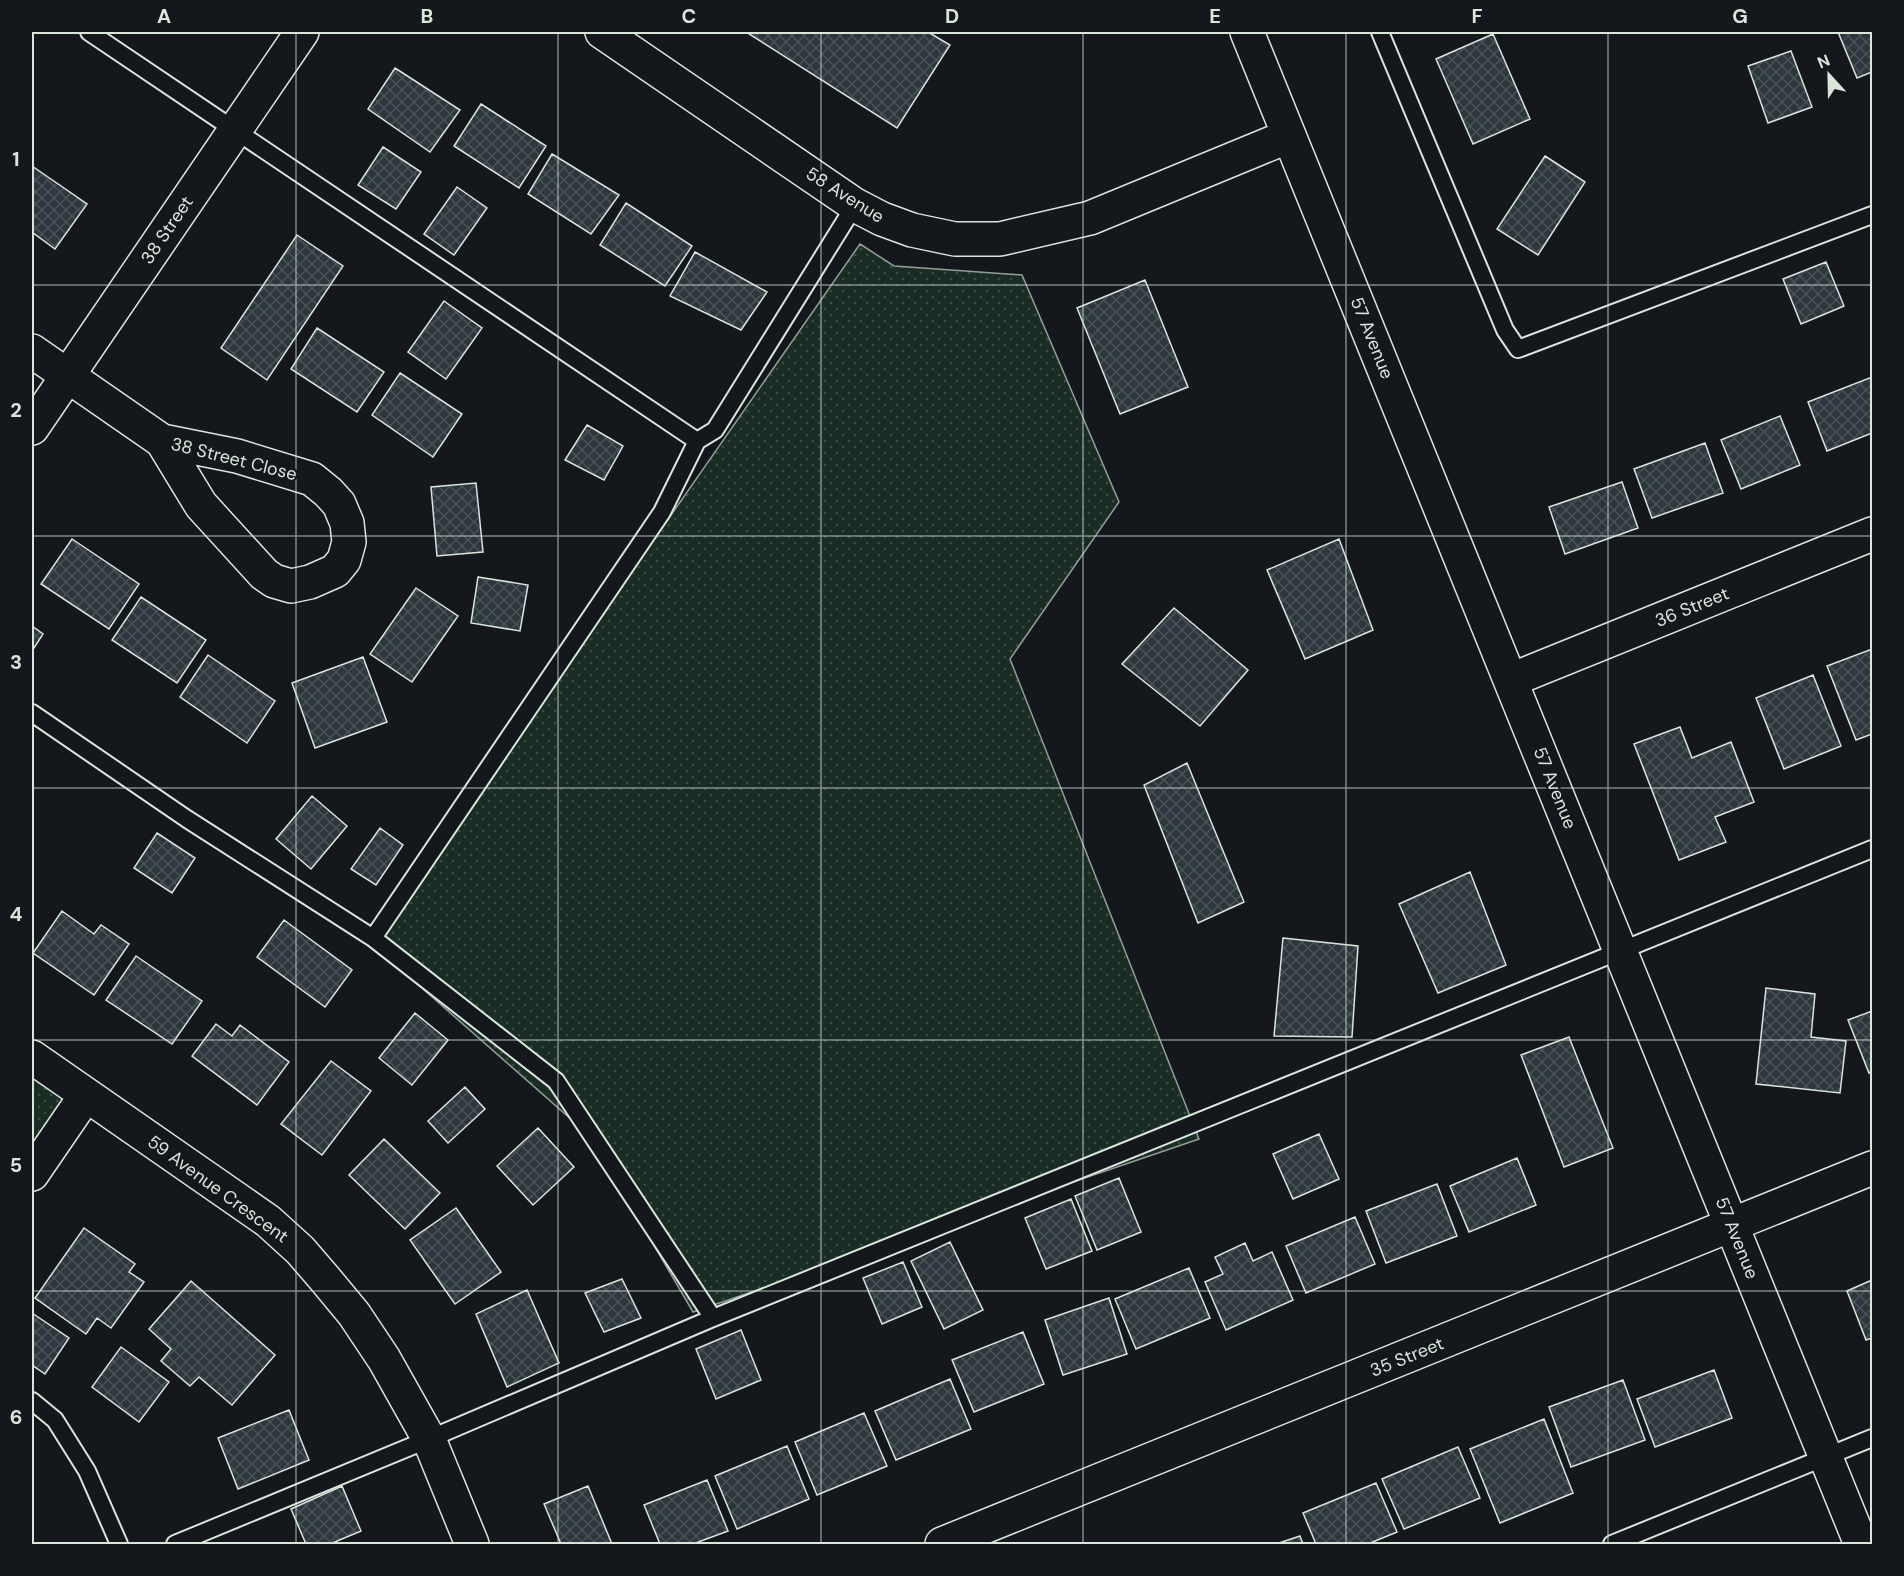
<svg xmlns="http://www.w3.org/2000/svg" width="1904" height="1576" font-family="'DM Sans',sans-serif">
<style>
.park{fill:url(#park-dots);stroke:#939e99;stroke-width:1.5}
.building{fill:url(#building-cross-hatch);stroke:#d8e6dc;stroke-width:1.5}
.lines{fill:none;stroke-linecap:round;stroke-linejoin:round}
.service-casing{stroke:#d8e6dc;stroke-width:20}
.minor-casing{stroke:#d8e6dc;stroke-width:36}
.tertiary-casing{stroke:#d8e6dc;stroke-width:36}
.service{stroke:#14181c;stroke-width:16}
.minor{stroke:#14181c;stroke-width:33}
.tertiary{stroke:#14181c;stroke-width:33}
.grid{fill:none;stroke:#d8e6dc;stroke-width:1.5;stroke-opacity:0.55}
.labels{text-anchor:middle;dominant-baseline:central;stroke-width:4.5;stroke-linejoin:round;paint-order:stroke}
.street-label{font-size:18px;fill:#d8e6dc;stroke:#14181c}
.neatline{fill:none;stroke:#d8e6dc;stroke-width:2}
.grid-label{font-size:20px;text-anchor:middle;font-weight:bold;fill:#d8e6dc}
</style>
<defs>
<pattern id="park-dots" width="8" height="8" patternUnits="userSpaceOnUse" patternTransform="scale(1.5)"><rect width="8" height="8" fill="#1a2d24"/><path d="M2 2h.1M6 6h.1" fill="none" stroke="#3b4b43" stroke-width="1.8" stroke-linecap="round"/></pattern>
<pattern id="building-cross-hatch" width="8" height="8" patternUnits="userSpaceOnUse" patternTransform="scale(1.5)"><rect width="8" height="8" fill="#2c363c"/><path d="M0 0l8 8M0 8l8-8" fill="none" stroke="#4a5358"/></pattern>
</defs>
<rect width="100%" height="100%" fill="#14181c"/>
<path class="park" d="M860,244L894,266L1022,275L1119,502L1010,659L1199,1139L693,1312L590,1136L372,944Z
M32,1057L86,1095L32,1166Z"/>
<path class="building" d="M746,32H928L950,45L897,128Z
M1838,32H1872V72L1857,78Z
M1493,34L1530,119L1473,144L1436,59Z
M1791,51L1812,107L1768,123L1748,66Z
M395,68L460,110L430,152L368,109Z
M481,104L546,146L519,188L454,146Z
M383,147L421,172L396,209L358,185Z
M552,154L619,195L591,234L528,194Z
M1545,156L1585,182L1538,255L1497,229Z
M32,166L87,204L55,249L32,232Z
M457,187L487,208L454,255L424,234Z
M626,203L692,246L665,286L600,245Z
M297,235L343,266L267,380L221,348Z
M695,252L767,292L741,330L670,296Z
M1826,262L1844,306L1801,324L1783,279Z
M1145,280L1188,387L1120,414L1077,308Z
M444,301L482,328L446,379L408,352Z
M317,328L384,372L357,412L291,369Z
M400,373L462,414L433,457L372,415Z
M1872,377V433L1827,451L1808,402Z
M1780,416L1800,465L1741,489L1721,440Z
M587,425L623,446L604,480L565,460Z
M1705,443L1723,493L1652,518L1634,469Z
M1622,482L1638,528L1565,554L1549,507Z
M476,483L483,552L437,556L431,487Z
M72,539L139,584L109,629L41,584Z
M1339,539L1373,630L1305,659L1267,570Z
M478,577L528,585L520,631L471,623Z
M416,588L458,616L412,682L370,654Z
M141,597L206,640L177,683L112,640Z
M1174,608L1248,670L1200,726L1122,664Z
M32,626L43,634L32,651Z
M1872,649V734L1856,740L1827,666Z
M208,655L275,701L247,743L180,697Z
M363,657L387,722L315,748L292,683Z
M1813,675L1841,746L1784,769L1756,698Z
M1680,727L1692,758L1731,742L1754,802L1715,817L1726,842L1679,860L1634,744Z
M1187,763L1244,902L1198,923L1144,785Z
M312,796L347,826L311,869L276,839Z
M380,828L403,845L376,885L351,869Z
M157,833L195,858L172,893L134,868Z
M1470,872L1506,965L1438,993L1399,904Z
M62,911L94,934L101,925L129,944L94,995L33,953Z
M284,920L352,970L325,1007L257,957Z
M1283,938L1358,946L1352,1037L1274,1036Z
M136,956L202,1001L172,1044L106,1000Z
M1766,988L1815,994L1811,1037L1846,1041L1840,1093L1756,1084Z
M1872,1011V1071L1869,1073L1848,1020Z
M415,1013L448,1040L412,1085L379,1058Z
M216,1024L232,1036L240,1025L289,1062L257,1105L192,1056Z
M1569,1037L1613,1148L1564,1167L1521,1055Z
M331,1061L371,1091L322,1155L281,1124Z
M465,1087L485,1109L448,1143L428,1121Z
M538,1128L574,1167L533,1205L497,1166Z
M1319,1134L1339,1179L1293,1199L1273,1154Z
M384,1139L440,1193L405,1229L349,1175Z
M1517,1158L1536,1205L1469,1232L1450,1186Z
M1119,1178L1141,1232L1097,1250L1075,1196Z
M1437,1184L1457,1236L1386,1263L1366,1211Z
M1071,1199L1092,1251L1046,1269L1025,1218Z
M456,1208L501,1272L455,1304L410,1240Z
M1355,1217L1375,1264L1306,1293L1286,1246Z
M84,1228L135,1264L129,1272L144,1282L111,1328L97,1318L86,1334L35,1298Z
M950,1242L983,1310L944,1329L911,1261Z
M1245,1243L1253,1261L1272,1252L1293,1300L1226,1330L1205,1282L1223,1274L1215,1257Z
M903,1262L922,1307L882,1324L863,1278Z
M1189,1268L1210,1318L1136,1349L1115,1299Z
M622,1279L641,1318L604,1332L585,1293Z
M1872,1280V1338L1866,1340L1847,1291Z
M191,1281L275,1355L232,1405L199,1377L190,1386L161,1361L171,1349L149,1329Z
M527,1290L559,1363L507,1387L476,1314Z
M1109,1298L1127,1354L1063,1375L1045,1320Z
M32,1313L69,1338L45,1374L32,1365Z
M741,1330L761,1380L716,1399L696,1349Z
M1023,1332L1044,1384L974,1412L952,1360Z
M121,1347L169,1382L139,1422L92,1387Z
M1714,1370L1732,1418L1655,1447L1637,1399Z
M950,1379L971,1429L896,1460L875,1411Z
M1623,1380L1645,1440L1571,1467L1549,1407Z
M289,1410L309,1460L238,1489L218,1438Z
M864,1413L887,1466L817,1495L795,1442Z
M1544,1419L1573,1493L1500,1523L1470,1449Z
M787,1446L809,1499L737,1529L715,1476Z
M1458,1447L1480,1498L1404,1529L1382,1479Z
M707,1480L728,1531L693,1544H660L644,1505Z
M1376,1483L1397,1532L1368,1544H1316L1303,1513Z
M342,1486L361,1531L330,1544H306L291,1509Z
M588,1486L612,1544H561L544,1504Z
M1300,1536L1303,1544H1276Z"/>
<g class="lines">
<defs>
<path id="service" d="M89,32L697,441
M1380,32L1505,330L1518,349L1872,215
M32,713L187,819L373,938L556,1081L713,1318
M373,938L662,512L697,441L715,430L855,205
M32,1401L55,1420L87,1471L119,1544
M175,1544L429,1439L713,1318L1872,849
M1612,1544L1872,1438"/>
<path id="minor" d="M602,32L855,205L882,219L912,230L955,239H1000L1090,218L1289,136
M32,351L162,441L237,456L312,479L328,492L339,504L347,523L349,542L344,560L335,571L310,582L291,586L274,581L264,574L201,505L162,441
M32,428L302,32
M1511,680L1872,534
M32,1057L268,1221L300,1250L325,1279L354,1314L384,1359L429,1439L472,1544
M32,1174L86,1095
M942,1544L1872,1168"/>
<path id="tertiary" d="M1247,32L1861,1544"/>
</defs>
<use href="#service" class="service-casing"/>
<use href="#minor" class="minor-casing"/>
<use href="#tertiary" class="tertiary-casing"/>
<use href="#service" class="service"/>
<use href="#minor" class="minor"/>
<use href="#tertiary" class="tertiary"/>
</g>
<path class="grid" d="M296,32V1544M558,32V1544M821,32V1544M1083,32V1544M1346,32V1544M1608,32V1544M32,285H1872M32,536H1872M32,788H1872M32,1040H1872M32,1291H1872"/>
<g class="labels">
<g class="street-label">
<text transform="translate(845 195) rotate(32)">58 Avenue</text>
<text transform="translate(167 230) rotate(-56)">38 Street</text>
<text transform="translate(1372 338) rotate(68)">57 Avenue</text>
<text transform="translate(234 459) rotate(14)">38 Street Close</text>
<text transform="translate(1692 607) rotate(-22)">36 Street</text>
<text transform="translate(1555 788) rotate(68)">57 Avenue</text>
<text transform="translate(218 1189) rotate(36)">59 Avenue Crescent</text>
<text transform="translate(1737 1238) rotate(68)">57 Avenue</text>
<text transform="translate(1407 1357) rotate(-22)">35 Street</text>
</g>
</g>
<rect width="1904" height="1576" fill="none" stroke="#14181c" stroke-width="66"/>
<g transform="translate(1829 75) rotate(338)" stroke="#14181c" stroke-width="4.5" paint-order="stroke">
<path d="M0-4.5L10 22L0 15L-10 22Z" fill="#d8e6dc"/>
<text y="-9" font-size="16" font-weight="bold" text-anchor="middle" fill="#d8e6dc">N</text>
</g>
<rect x="33" y="33" width="1838" height="1510" class="neatline"/>
<g class="grid-label">
<text x="164" y="23">A</text>
<text x="427" y="23">B</text>
<text x="689" y="23">C</text>
<text x="952" y="23">D</text>
<text x="1215" y="23">E</text>
<text x="1477" y="23">F</text>
<text x="1740" y="23">G</text>
<text x="16" y="166">1</text>
<text x="16" y="417">2</text>
<text x="16" y="669">3</text>
<text x="16" y="921">4</text>
<text x="16" y="1172">5</text>
<text x="16" y="1424">6</text>
</g>
</svg>
